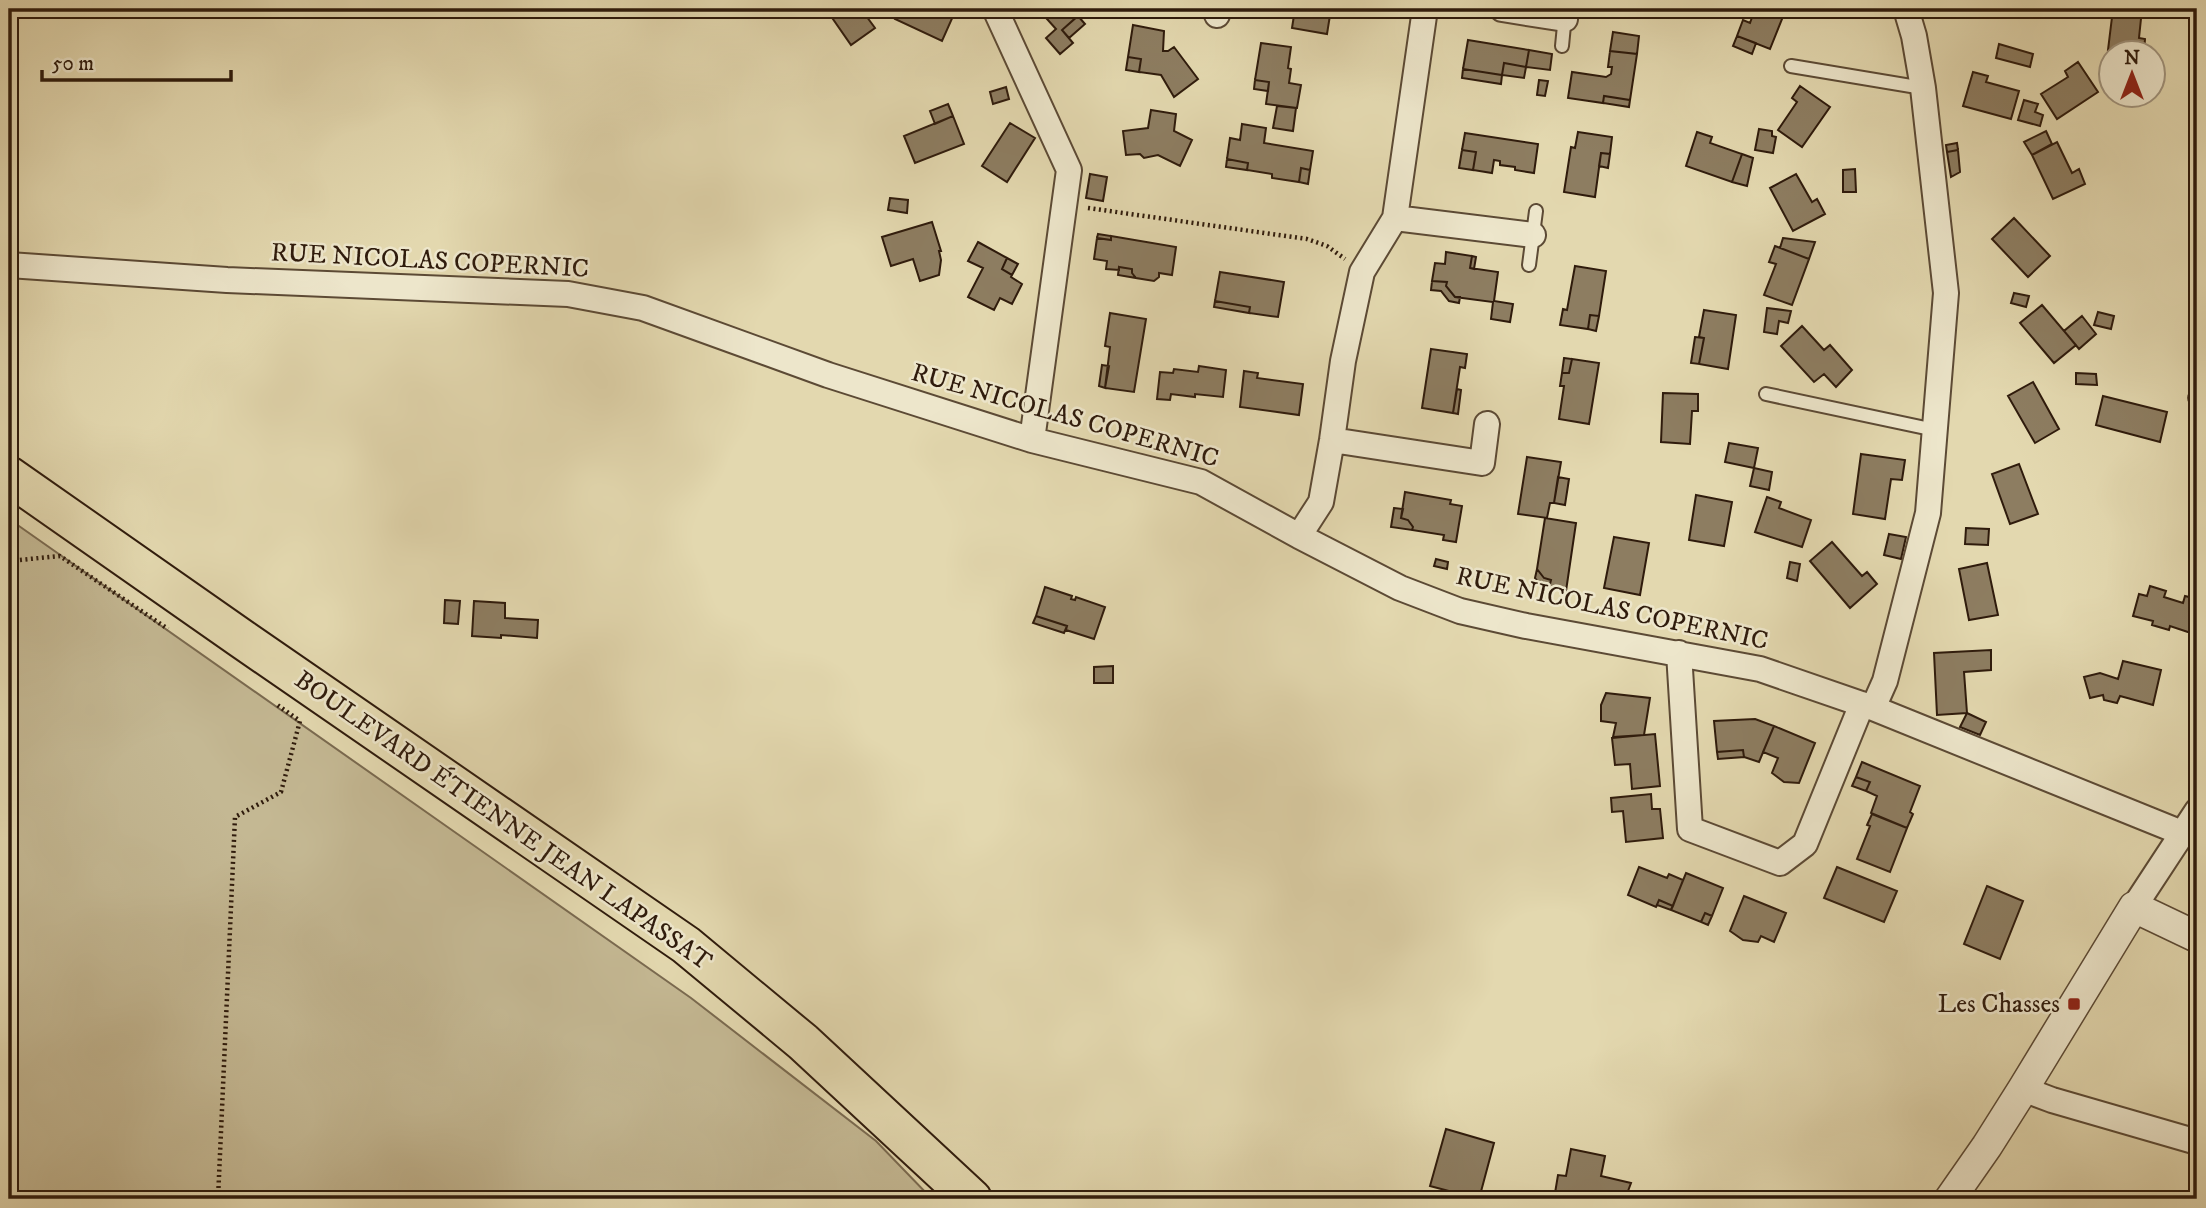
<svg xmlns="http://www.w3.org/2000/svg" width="2206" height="1208" font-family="'IM FELL DW Pica',serif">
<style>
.green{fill:#c4b893;stroke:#7a6a50;stroke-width:2}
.building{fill:#8d7d61;stroke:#2f1b0c;stroke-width:2}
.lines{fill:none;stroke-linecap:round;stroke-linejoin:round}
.service-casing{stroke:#5c4a35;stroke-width:16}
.minor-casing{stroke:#5c4a35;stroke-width:28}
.tertiary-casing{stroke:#5c4a35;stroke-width:33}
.primary-casing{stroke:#2f1b0c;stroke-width:42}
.path{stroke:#2f1b0c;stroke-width:4.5;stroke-dasharray:2 3.5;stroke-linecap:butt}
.service{stroke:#ede6cb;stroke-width:12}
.minor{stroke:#ede6cb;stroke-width:24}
.tertiary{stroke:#ede6cb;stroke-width:30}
.primary{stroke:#e3d8af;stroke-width:38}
.poi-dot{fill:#8f2418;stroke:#ede6cb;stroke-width:2.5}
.labels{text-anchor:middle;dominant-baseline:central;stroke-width:5;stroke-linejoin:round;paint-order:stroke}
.street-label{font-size:26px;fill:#2f1b0c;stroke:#ede6cb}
.poi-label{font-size:26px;fill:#2f1b0c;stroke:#ede6cb;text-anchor:end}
</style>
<rect width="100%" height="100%" fill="#e3d8af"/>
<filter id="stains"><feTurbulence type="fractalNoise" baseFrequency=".00286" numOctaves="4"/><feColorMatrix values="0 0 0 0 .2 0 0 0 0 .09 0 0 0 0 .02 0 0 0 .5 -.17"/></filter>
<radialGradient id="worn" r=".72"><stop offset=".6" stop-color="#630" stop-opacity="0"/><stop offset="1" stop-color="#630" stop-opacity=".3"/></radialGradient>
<path class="green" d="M9,519L691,998L876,1141L932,1199H9Z"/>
<path class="building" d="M826,9H861L875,28L851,45Z
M899,9H943L954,14L942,41L895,19Z
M1038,9H1077L1081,13L1062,30L1073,43L1060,54L1046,38L1056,29Z
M1295,9H1331L1327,34L1292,28Z
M1755,9H1786L1770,49L1737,36L1743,20L1750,23Z
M2113,9H2142L2139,38L2145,39L2144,52L2108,50Z
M1078,16L1085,24L1069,38L1062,30Z
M1133,25L1164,31L1163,51H1168L1174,47L1198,79L1174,97L1161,75L1139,72L1141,59L1128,57Z
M1613,32L1639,36L1637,54L1610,51Z
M1737,36L1756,43L1752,54L1733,46Z
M1468,40L1529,50L1526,67L1504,63L1502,75L1463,69Z
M1261,43L1291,47L1288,68L1291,69L1289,83L1301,85L1297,108L1266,104L1269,82L1255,80Z
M1999,44L2033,54L2030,67L1996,58Z
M1529,50L1552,54L1550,70L1526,67Z
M1610,51L1637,54L1630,100L1604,96L1603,103L1568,98L1572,72L1606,77L1611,74L1612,67H1608Z
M1128,57L1141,59L1139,72L1126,70Z
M2078,62L2098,92L2057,119L2041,94L2068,77L2065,71Z
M1504,63L1526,67L1524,78L1502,75Z
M1463,69L1502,75L1501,84L1462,78Z
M1973,72L1988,76L1986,82L2019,91L2011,119L1963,106Z
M1255,80L1269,82L1268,91L1254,89Z
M1539,80L1548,81L1545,96L1537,95Z
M1800,86L1830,107L1802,147L1778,130L1797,102L1792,98Z
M1006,87L1009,99L993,104L990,92Z
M1604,96L1630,100L1629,107L1603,103Z
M2024,100L2038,104L2035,112L2043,115L2040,126L2018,120Z
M948,104L953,116L935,124L930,111Z
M1277,106L1296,108L1293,131L1273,128Z
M1151,110L1176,114L1174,131L1192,140L1180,166L1158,155L1144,158L1140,154L1126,155L1123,131L1148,128Z
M953,116L964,144L915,163L904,136Z
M1010,123L1035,138L1007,182L982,166Z
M1242,124L1266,128L1264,143L1313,151L1310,170L1301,168L1299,182L1272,178V174L1247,170L1248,163L1227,159L1230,138L1240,140Z
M1759,129L1772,131V136L1776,137L1773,153L1755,150Z
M2046,131L2052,144L2032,155L2024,142Z
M1578,132L1612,137L1610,154L1601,153L1595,197L1564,192L1571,147L1575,148Z
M1697,132L1712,137L1710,143L1742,154L1732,182L1686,166Z
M1465,133L1538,144L1534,173L1515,170V167L1500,165V161L1494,160L1492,173L1473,170L1476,152L1462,150Z
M2057,142L2072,173L2079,169L2085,184L2053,199L2032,155Z
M1957,143L1958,150L1947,152L1946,145Z
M1462,150L1476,152L1473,170L1459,168Z
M1958,150L1960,172L1951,177L1947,152Z
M1601,153L1610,154L1608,168L1599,166Z
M1742,154L1753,158L1747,186L1732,182Z
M1227,159L1248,163L1247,170L1226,167Z
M1301,168L1310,170L1308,184L1299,182Z
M1855,169L1856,192H1843V170Z
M1090,174L1107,177L1103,201L1086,198Z
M1796,174L1812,202L1817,199L1825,214L1793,231L1770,188Z
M890,198L908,200L907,213L888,210Z
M2014,218L2050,256L2028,277L1992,239Z
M932,222L941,251H939L941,260L939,275L920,281L913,259L891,266L882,237Z
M1098,234L1111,236V240L1097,238Z
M1111,236L1176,247L1172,275L1159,273V277L1154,281L1136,278L1132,273V269L1119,267V270L1106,269L1107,261L1094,259L1097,238L1111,240Z
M1783,238L1815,242L1809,259L1780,248Z
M978,242L1007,258L1002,269L1012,275L1011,277L1022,284L1012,304L1000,298L994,310L968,297L983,268L968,261Z
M1775,246L1809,259L1792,305L1764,295L1776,264L1769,262Z
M1446,252L1472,256L1470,268L1498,272L1494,301L1513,304L1510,322L1491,319L1493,302L1455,297L1446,286L1447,282L1432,281L1435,263L1445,264Z
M1472,256L1476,257L1474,269L1470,268Z
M1007,258L1018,264L1012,275L1002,269Z
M1575,266L1606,271L1599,316L1590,315L1588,329L1560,325L1563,309L1567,310Z
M1119,267L1132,269V273L1136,278L1118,275Z
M1220,272L1284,282L1278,317L1249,313L1250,307L1215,301Z
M1432,281L1447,282L1446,286L1455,297H1460L1459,303L1449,301L1441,291L1431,290Z
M2014,293L2029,296L2026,307L2011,303Z
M1215,301L1250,307L1249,313L1214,307Z
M2042,305L2076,345L2054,363L2020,323Z
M1767,308L1791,311L1788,323L1779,321L1777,334L1764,332Z
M1704,310L1736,315L1728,369L1699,364L1704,338L1699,337Z
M2098,312L2114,316L2111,329L2094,325Z
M1110,313L1146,319L1134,392L1105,388L1110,347L1105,346Z
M1590,315L1599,316L1596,331L1588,329Z
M2082,316L2096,334L2079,349L2064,331Z
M1802,326L1824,350L1830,345L1852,370L1836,387L1824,374L1814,382L1781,346Z
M1695,337L1704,338L1699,364L1691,363Z
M1431,349L1467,354L1465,368L1460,367L1453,413L1422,408Z
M1564,358L1572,359L1569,373H1562Z
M1572,359L1599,363L1589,424L1559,419L1564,386H1560L1562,373H1569Z
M1102,365L1109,366L1105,388L1099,386Z
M1199,366L1226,370L1223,397L1195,394V397L1171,394L1170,400L1157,399L1160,372L1173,373L1174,369L1198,372Z
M1244,371L1258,373L1257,378L1303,384L1299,415L1240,407Z
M2076,373L2096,374L2097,385L2076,384Z
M2033,382L2059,429L2035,443L2008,396Z
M1457,389L1461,390L1458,414L1453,413Z
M1663,393L1698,394V411H1692L1690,444L1661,442Z
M2103,396L2167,412L2160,442L2096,425Z
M1729,443L1758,448L1754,468L1725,462Z
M1861,454L1905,460L1902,480L1891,479L1885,519L1853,514Z
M1527,457L1561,462L1554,503H1550L1547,518L1518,514Z
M2019,464L2038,514L2010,524L1992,474Z
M1754,468L1772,472L1769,490L1750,486Z
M1558,477L1569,479L1565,505L1554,503Z
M1405,492L1451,500L1450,504L1462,506L1456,542L1443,540L1444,535L1412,530L1413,527L1408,520L1401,518Z
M1696,495L1732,502L1724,546L1689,540Z
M1767,497L1781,502L1779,508L1811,520L1802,547L1755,532Z
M1394,508L1403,509L1401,518L1408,520L1413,527L1412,530L1391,527Z
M1545,518L1576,523L1566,591L1549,588L1551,580L1544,578L1537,569Z
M1966,528L1989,529L1988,545L1965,544Z
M1889,534L1906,537L1901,559L1884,555Z
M1614,537L1649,543L1640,595L1604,588Z
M1832,542L1862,576L1867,572L1877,584L1850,608L1810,561Z
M1436,559L1448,562L1447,569L1434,566Z
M1790,562L1800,564L1797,581L1787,578Z
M1987,563L1998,615L1969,620L1959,569Z
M1537,569L1544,578L1551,580L1549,588L1542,587L1535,578Z
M2150,586L2166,591L2164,597L2183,603L2185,596L2197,599V635L2170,626L2169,630L2152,625L2153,621L2133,616L2139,594L2147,596Z
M1045,587L1072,596L1071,599L1075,600L1076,597L1105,607L1094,639L1066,630L1067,626L1036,616Z
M445,600L460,601L458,624L444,623Z
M474,601L505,603V618L538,620L537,638L501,635V638L472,636Z
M1036,616L1067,626L1064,633L1033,623Z
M1991,650V670L1964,672L1967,713L1937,715L1934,653Z
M2123,661L2161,670L2153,705L2120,696L2117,703L2104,700L2103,695L2090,698L2084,677L2100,673L2118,679Z
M1113,666V683H1094V667Z
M1606,693L1650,698L1644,735L1613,737L1616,723L1601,721V705Z
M1967,713L1986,722L1980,735L1960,727Z
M1755,719L1774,726L1759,762L1744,757L1743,750L1717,752L1714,721Z
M1774,726L1815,743L1799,783L1784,782L1772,773L1778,758L1763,752Z
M1655,734L1660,786L1632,789L1630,764L1615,765L1612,738Z
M1743,750L1744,757L1718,759L1717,752Z
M1862,762L1920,786L1910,812L1913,814L1907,828L1871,813L1877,796L1866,791L1870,782L1856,777Z
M1856,777L1870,782L1866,791L1852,786Z
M1651,794L1652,809H1660L1663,838L1626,842L1623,811L1612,812L1611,798Z
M1872,814L1907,828L1890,872L1857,859L1870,826L1867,825Z
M1639,867L1667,878L1669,874L1683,880L1673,906L1659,900L1656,907L1628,895Z
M1837,867L1897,891L1884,922L1824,898Z
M1686,873L1723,888L1712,916L1705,913L1701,922L1671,910Z
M1987,886L2023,901L2000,959L1964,944Z
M1744,896L1786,913L1774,942L1761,936L1758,942L1743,940L1730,931Z
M1659,900L1673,906L1671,910L1657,905Z
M1705,913L1712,916L1708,925L1701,922Z
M1446,1129L1494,1143L1479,1199L1430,1186Z
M1571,1149L1605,1156L1601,1176L1631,1183L1625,1199H1554L1558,1175L1566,1176Z"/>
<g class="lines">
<defs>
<path id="service" d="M1562,46L1565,15
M1791,66L1923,88
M1529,265L1536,211
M1766,394L1935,430
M2195,398H2197"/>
<path id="minor" d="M995,9L1069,170L1032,440
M1502,9L1565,19
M1217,15L1218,9
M1395,218L1533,235
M9,265L227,280L568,294L643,308L828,375L1032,440L1201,482L1299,536L1400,588L1460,611L1526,626L1760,669L1873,708L2182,833
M1332,440L1482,463L1487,424
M1299,536L1321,502L1332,440L1343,361L1362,272L1395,218L1425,9
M1679,653L1690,829L1780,863L1805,844L1862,704
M1873,708L1885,681L1928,513L1946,293L1923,88L1914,36L1906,9
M2134,907L2197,811
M2023,1089L2052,1100L2197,1142"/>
<path id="tertiary" d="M1950,1199L1987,1146L2023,1089L2134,907L2197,937"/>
<path id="primary" d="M9,476L242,639L686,945L803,1042L972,1199"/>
</defs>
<use href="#service" class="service-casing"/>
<use href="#minor" class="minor-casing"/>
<use href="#tertiary" class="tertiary-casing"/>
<use href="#primary" class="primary-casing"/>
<path class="path" d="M1088,208L1307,239L1327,246L1345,259
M9,561L60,556L168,629
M9,1198L51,1199
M218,1199L235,817L281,792L300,721L276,704"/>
<use href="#service" class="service"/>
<use href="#minor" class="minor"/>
<use href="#tertiary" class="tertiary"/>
<use href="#primary" class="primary"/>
</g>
<rect class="poi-dot" x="2067" y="997" width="14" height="14" rx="3.5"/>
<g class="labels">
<g class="street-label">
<text transform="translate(430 261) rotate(3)">RUE NICOLAS COPERNIC</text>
<text transform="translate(1065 416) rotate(16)">RUE NICOLAS COPERNIC</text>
<text transform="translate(1612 609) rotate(12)">RUE NICOLAS COPERNIC</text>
<text transform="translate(503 821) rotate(35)">BOULEVARD ÉTIENNE JEAN LAPASSAT</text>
</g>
<g class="poi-label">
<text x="2060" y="1004">Les Chasses</text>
</g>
</g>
<rect width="2206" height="1208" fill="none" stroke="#e3d8af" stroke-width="35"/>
<rect x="10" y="10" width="2185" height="1187" fill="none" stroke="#2f1b0c" stroke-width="3.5"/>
<rect x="18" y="18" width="2171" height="1173" fill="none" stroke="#2f1b0c" stroke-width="2"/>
<g transform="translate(2132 74)"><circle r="33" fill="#ede6cb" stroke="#a1957f" stroke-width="2"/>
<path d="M0-5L12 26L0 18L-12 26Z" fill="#8f2418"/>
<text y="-10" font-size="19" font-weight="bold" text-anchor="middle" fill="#2f1b0c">N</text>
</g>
<path d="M42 70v10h189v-10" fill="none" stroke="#2f1b0c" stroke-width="3.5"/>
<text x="52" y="70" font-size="21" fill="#2f1b0c" stroke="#ede6cb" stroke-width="5" paint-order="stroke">50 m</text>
<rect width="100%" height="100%" filter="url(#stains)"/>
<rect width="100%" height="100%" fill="url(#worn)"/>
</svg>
